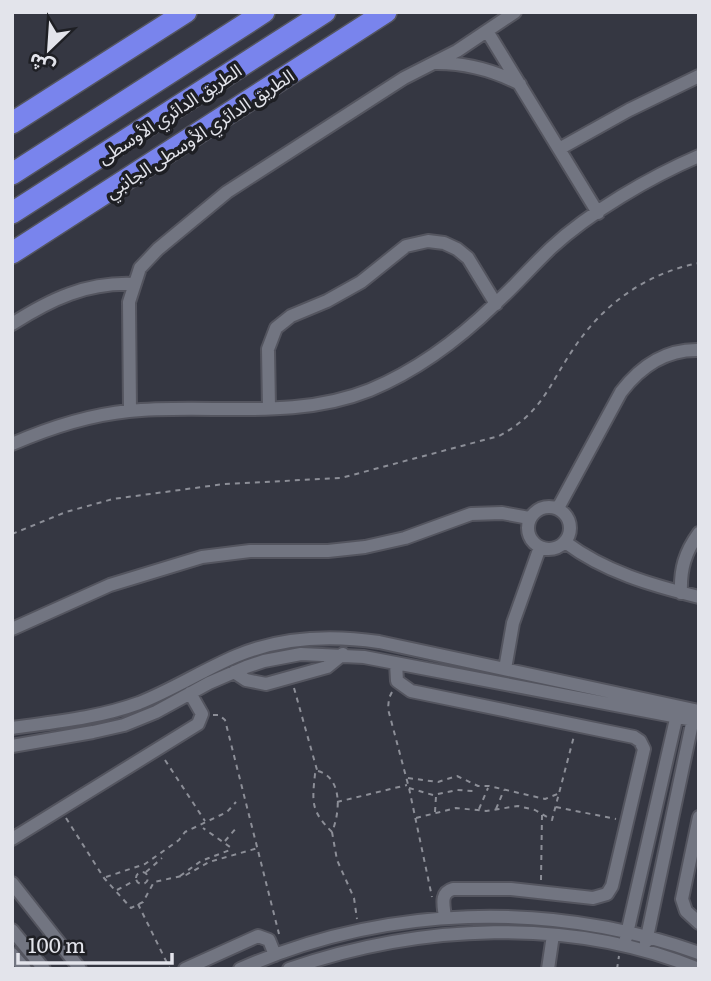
<svg xmlns="http://www.w3.org/2000/svg" width="711" height="981" font-family="Literata,'Noto Sans Arabic',serif">
<style>
.lines{fill:none;stroke-linecap:round;stroke-linejoin:round}
.street-casing{stroke:#54555f;stroke-width:16}
.highway-casing{stroke:#54555f;stroke-width:24}
.path{stroke:#8c8e97;stroke-width:2;stroke-dasharray:5 5;stroke-linecap:butt}
.street{stroke:#727581;stroke-width:12}
.highway{stroke:#7984ed;stroke-width:21}
.labels{text-anchor:middle;dominant-baseline:central;stroke-width:7;stroke-linejoin:round;paint-order:stroke}
.street-label{font-size:18px;fill:#e3e4eb;stroke:#1e1f24}
</style>
<rect width="100%" height="100%" fill="#353742"/>
<g class="lines">
<defs>
<path id="street" d="M487,31L598,213
M437,63C467,63 493,70 520,84
M559,149L629,110L699,76
M12,324C51,299 87,282 134,284
M269,408L268,349L276,328L291,316L327,301L361,282L406,246L428,241L444,243L457,249L468,258L496,304
M130,411L129,302L140,268L158,249L227,192L404,78L457,51L515,12
M12,444C49,428 89,415 129,411C209,403 293,421 370,390C418,370 458,340 495,304C515,286 532,266 551,248C590,212 650,177 699,156
M528 528a21 21 0 1 1 42 0a21 21 0 1 1-42 0Z
M558,508L621,392C640,367 666,349 699,350
M565,542C605,572 651,585 699,597
M681,593C680,569 685,552 699,533
M12,629L110,585L202,557L250,551H328L365,547L405,538L471,514L502,513L529,518
M396,663L397,681L411,691L634,737L640,741L644,749L612,886L607,894L593,898L511,889H453C439,893 444,906 445,918
M505,669L513,623L540,547
M234,672L246,680L266,684L327,667L343,654
M12,728C55,722 98,718 139,703C172,690 203,670 236,656C281,637 331,635 379,642L699,711
M12,746L93,732L124,725L156,712L209,683L246,667L264,661L301,654L364,657L699,721
M699,817L682,899L686,911L699,923
M12,839L198,724L202,714L190,693
M12,883L80,969
M12,930L44,969
M626,938L678,710
M646,942L694,714
M12,954L25,969
M32,954L54,936
M185,969L258,936L269,940L275,955
M240,969C385,905 550,900 699,953
M289,969C419,924 569,916 699,969
M548,969L553,935"/>
<path id="highway" d="M12,123L186,12
M12,174L264,12
M12,213L325,12
M12,253L386,12"/>
</defs>
<use href="#street" class="street-casing"/>
<use href="#highway" class="highway-casing"/>
<path class="path" d="M12,534L66,512L113,499L224,484L341,478L499,436C543,412 548,386 574,348C603,304 647,273 699,263
M294,688L317,770
M392,692L389,698L388,709L409,788L432,897
M213,715H219L225,720L279,934
M165,760L205,821
M318,771C343,778 340,813 332,832C311,811 312,803 315,774Z
M408,778L438,782L457,776L478,786H489L545,799L560,793
M409,788L433,795L457,790L473,791
M337,802L407,785
M556,807L616,819
M479,809L488,788
M496,809L504,790
M435,812L436,796
M66,818L104,878L131,908L143,902L154,882L186,875L209,862L258,848
M416,818L456,808L486,811L518,806L535,810L552,820L574,736
M332,832L337,860L354,898L357,919
M225,841L238,826
M136 878a6 6 0 1 1 12 0a6 6 0 1 1-12 0Z
M146,872L162,858
M180,876L201,861L230,850V847L203,828
M106,877L145,864L179,840L185,832L227,812L236,802
M541,880L542,815
M117,890L134,881
M138,904L170,969
M617,969L619,956"/>
<use href="#street" class="street"/>
<use href="#highway" class="highway"/>
</g>
<g class="labels">
<g class="street-label">
<text transform="translate(169 113) rotate(-33)">الطريق الدائري الأوسطى</text>
<text transform="translate(199 133) rotate(-33)">الطريق الدائري الأوسطى الجانبي</text>
</g>
</g>
<rect width="711" height="981" fill="none" stroke="#e3e4eb" stroke-width="28"/>
<g transform="translate(49 49) rotate(205)" stroke="#1e1f24" stroke-width="5" paint-order="stroke">
<path d="M0-5L12 26L0 18L-12 26Z" fill="#e3e4eb"/>
<text y="-10" font-size="19" font-weight="bold" text-anchor="middle" fill="#e3e4eb">ش</text>
</g>
<path d="M18 953v10h154v-10" fill="none" stroke="#e3e4eb" stroke-width="3.5"/>
<text x="28" y="953" font-size="21" fill="#e3e4eb" stroke="#1e1f24" stroke-width="5" paint-order="stroke">100 m</text>
</svg>
